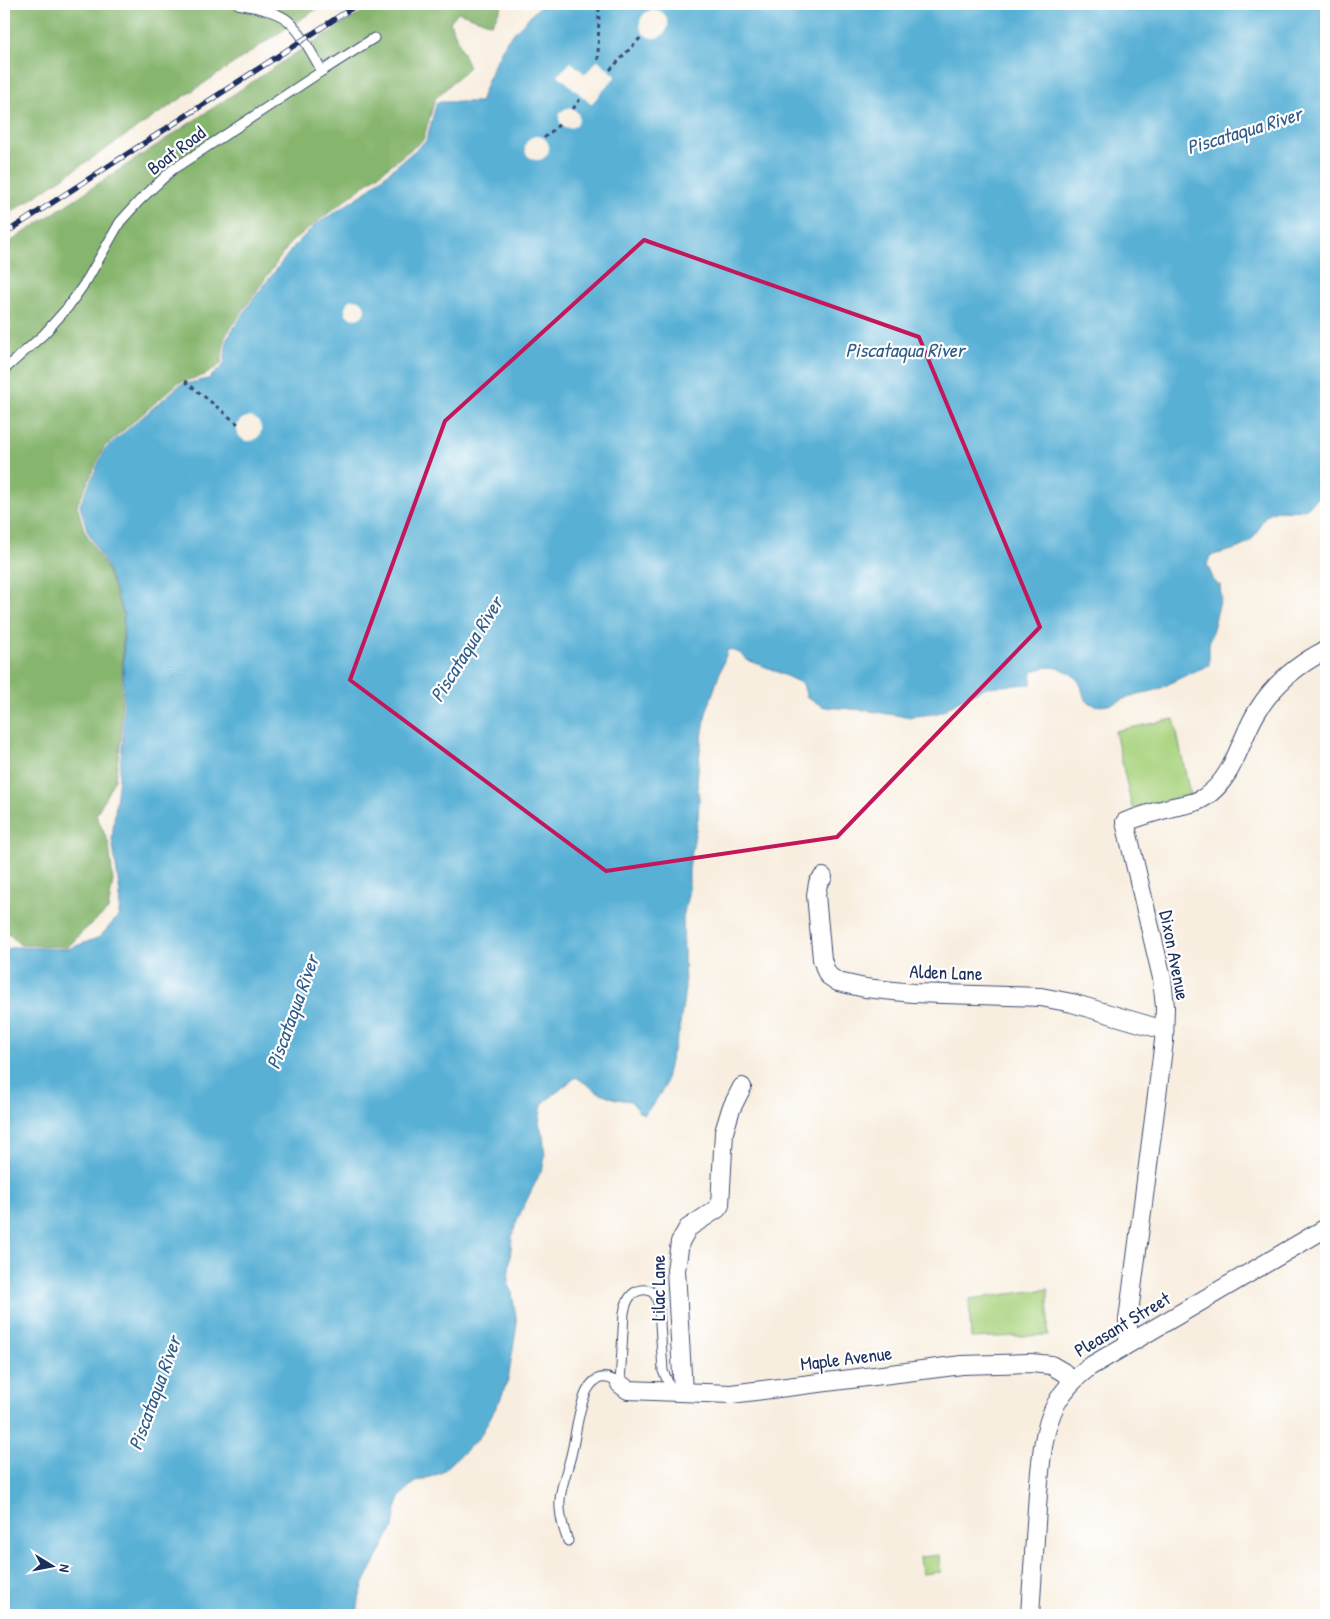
<svg xmlns="http://www.w3.org/2000/svg" width="1330" height="1619" font-family="'Patrick Hand',sans-serif">
<style>
.green{fill:#a9d37e;stroke:#62816e}
.forest{fill:#86b56d;stroke:#507266}
.water{fill:#58b0d5;stroke:#3a709a}
.pier{fill:#f8eedf}
.lines{fill:none;stroke-linecap:round;stroke-linejoin:round}
.service-casing{stroke:#3c4c71;stroke-width:11}
.minor-casing{stroke:#3c4c71;stroke-width:20}
.path{stroke:#3c4c71;stroke-width:3;stroke-dasharray:4 4;stroke-linecap:butt}
.service{stroke:#fff;stroke-width:9}
.minor{stroke:#fff;stroke-width:18}
.rail-casing{stroke:#1b2f5e;stroke-width:5.5}
.rail{stroke:#fff;stroke-width:4;stroke-dasharray:11;stroke-linecap:butt}
.marked{fill:none;stroke:#c2185b;stroke-width:4;stroke-linejoin:round}
.labels{text-anchor:middle;dominant-baseline:central;stroke-width:4.5;stroke-linejoin:round;paint-order:stroke}
.street-label{font-size:19px;fill:#1b2f5e;stroke:#fff}
.water-label{font-size:20px;font-style:italic;fill:#305c88;stroke:#fff}
</style>
<rect width="100%" height="100%" fill="#fff"/>
<filter id="ink" filterUnits="userSpaceOnUse"><feTurbulence type="fractalNoise" baseFrequency=".02" numOctaves="2"/><feDisplacementMap in="SourceGraphic" scale="10" xChannelSelector="R" yChannelSelector="G"/><feConvolveMatrix kernelMatrix="1 2 1 2 8 2 1 2 1" color-interpolation-filters="sRGB"/></filter>
<filter id="wash" filterUnits="userSpaceOnUse"><feTurbulence type="fractalNoise" baseFrequency=".0096" numOctaves="4" result="noise"/><feDisplacementMap in="SourceGraphic" scale="20" xChannelSelector="R" yChannelSelector="G"/><feGaussianBlur stdDeviation="1.12" result="paint"/><feColorMatrix in="noise" values="0 0 0 0 0 0 0 0 0 0 0 0 0 0 0 0 0 1.4 0 .05"/><feComposite in="paint" operator="in"/></filter>
<g filter="url(#wash)">
<rect width="100%" height="100%" fill="#f8eedf"/>
<path class="green" d="M1174,719L1190,795L1132,808L1115,731Z
M1048,1289V1335L971,1338L969,1299Z
M939,1555L941,1572L922,1574L920,1557Z"/>
<path class="forest" d="M4,4H325L282,31L4,217Z
M375,4H503L492,24L458,12L450,22L469,67L435,99L423,140L291,242L225,336L221,364L205,375L178,383L104,447L77,505L84,530L106,568L123,615L121,739L115,779L96,815L109,844L113,881L108,910L82,932L68,947L20,945L4,929V246L296,53Z"/>
<path class="water" d="M542,4H1326V486C1320,494 1311,508 1301,510C1291,512 1280,508 1270,513C1260,518 1260,530 1253,538C1245,549 1223,552 1210,556L1207,564L1215,583L1220,585L1221,598L1209,644V665C1198,670 1186,675 1174,681C1170,683 1166,686 1161,688C1153,692 1144,692 1135,695C1121,699 1107,710 1092,704C1081,700 1084,690 1079,682C1068,667 1048,663 1032,672L1031,684L986,687L958,701L941,712L934,714L907,717L864,710L825,707L807,698L803,684L771,669L745,659L742,654L728,649L706,713L700,751L697,781L699,799L698,818L689,868V889L683,918L685,988L679,1033L671,1057L664,1088L651,1107L644,1114L639,1112L631,1101L616,1099L598,1092L576,1077L542,1104L539,1123L543,1136L545,1156L543,1167L517,1220L512,1237L508,1282L512,1292L517,1324L508,1380L500,1400L479,1438L441,1473L415,1482L408,1488L401,1496L396,1509L393,1528L364,1583L359,1599L357,1615H4V951L13,947L68,949L100,937L119,915L120,893L112,839L123,739L124,614L107,567L87,530L80,505L105,449L180,385L208,379L224,365L227,338L252,301L295,245L314,226L363,194L426,141L437,102H480L491,71L507,40Z"/>
<path class="pier" d="M640 24a14 14 0 1 1 28 0a14 14 0 1 1-28 0Z
M598,60L616,76L591,104L558,75L571,62L585,74Z
M559 118a10 10 0 1 1 20 0a10 10 0 1 1-20 0Z
M525 148a12 12 0 1 1 24 0a12 12 0 1 1-24 0Z
M345 309a10 10 0 1 1 20 0a10 10 0 1 1-20 0Z
M237 429a12 12 0 1 1 24 0a12 12 0 1 1-24 0Z"/>
</g>
<g filter="url(#ink)">
<g class="lines">
<defs>
<path id="service" d="M322,71L374,38
M4,370L44,334L68,307L87,280L120,222L139,201L172,170L322,71C313,56 300,29 286,19C273,10 253,7 238,4
M620,1384L624,1313C625,1308 626,1302 630,1297C635,1290 648,1286 655,1295C657,1298 658,1303 659,1307L663,1371L672,1391
M568,1541C563,1528 559,1514 560,1500C561,1483 569,1467 572,1451C578,1428 581,1356 620,1384"/>
<path id="minor" d="M823,877L818,883L816,895L822,959L826,971L829,976L838,982L865,988L913,993L1041,997L1072,1003L1164,1030
M1128,1343V1320L1164,1041L1165,1007L1162,978L1125,822C1139,817 1154,812 1169,808C1181,805 1195,804 1205,797C1235,777 1240,738 1258,710C1275,683 1298,664 1326,650
M620,1384L628,1390L731,1394L962,1365L1031,1363L1051,1365L1063,1372L1074,1380
M683,1392L676,1270L680,1242L688,1228L717,1209L720,1205L724,1132L731,1109L742,1087
M1030,1615C1033,1575 1035,1534 1038,1493C1041,1463 1042,1431 1056,1404C1064,1389 1076,1377 1089,1367L1326,1228"/>
</defs>
<use href="#service" class="service-casing"/>
<use href="#minor" class="minor-casing"/>
<path class="path" d="M598,60L599,4
M610,70L643,35
M573,109L582,96
M544,138L561,123
M185,381L238,424"/>
<use href="#service" class="service"/>
<use href="#minor" class="minor"/>
<defs>
<path id="rail" d="M4,234L358,4"/>
</defs>
<use href="#rail" class="rail-casing"/>
<use href="#rail" class="rail"/>
</g>
</g>
<path class="marked" d="M644,240L919,337L1040,627L837,837L606,871L350,680L445,421Z"/>
<g class="labels">
<g class="street-label">
<text transform="translate(176 150) rotate(-37)">Boat Road</text>
<text transform="translate(1175 955) rotate(79)">Dixon Avenue</text>
<text transform="translate(946 972) rotate(2)">Alden Lane</text>
<text transform="translate(658 1288) rotate(-90)">Lilac Lane</text>
<text transform="translate(1122 1324) rotate(-31)">Pleasant Street</text>
<text transform="translate(846 1358) rotate(-7)">Maple Avenue</text>
</g>
<g class="water-label">
<text transform="translate(1244 130) rotate(-17)">Piscataqua River</text>
<text x="905" y="349">Piscataqua River</text>
<text transform="translate(466 649) rotate(-58)">Piscataqua River</text>
<text transform="translate(292 1012) rotate(-70)">Piscataqua River</text>
<text transform="translate(154 1393) rotate(-70)">Piscataqua River</text>
</g>
</g>
<rect width="1330" height="1619" fill="none" stroke="#fff" stroke-width="20"/>
<g transform="translate(52 1566) rotate(100)" stroke="#ffffff" stroke-width="4" paint-order="stroke">
<path d="M0-4L9 19L0 12L-9 19Z" fill="#1b2f5e"/>
<text y="-8" font-size="14" font-weight="bold" text-anchor="middle" fill="#1b2f5e">N</text>
</g>
</svg>
